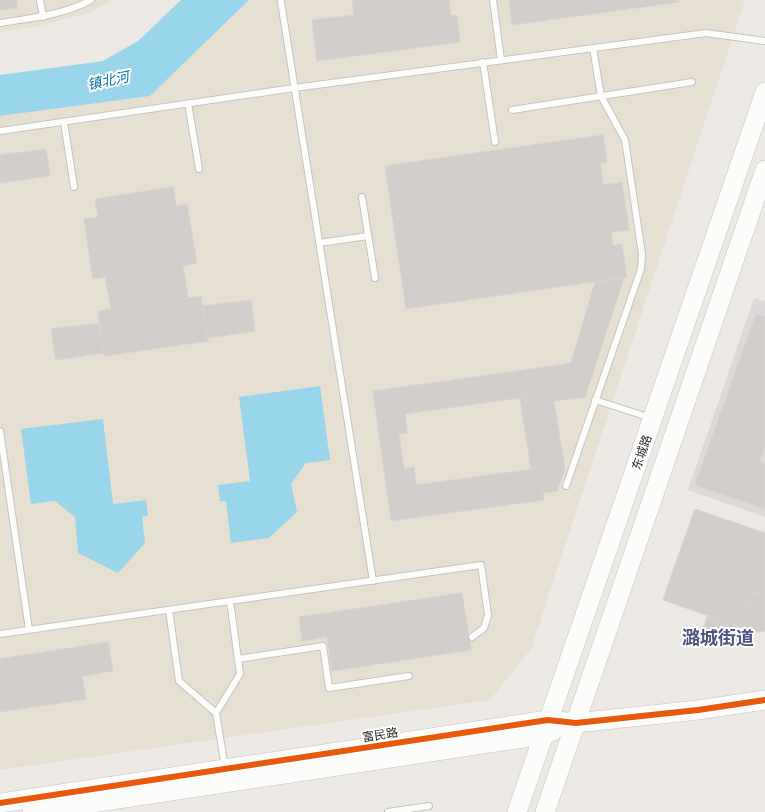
<svg xmlns="http://www.w3.org/2000/svg" width="765" height="812" font-family="Commissioner,'Noto Sans SC',sans-serif">
<style>
.industrial{fill:#dcd9db}
.education{fill:#e6e0d3}
.water{fill:#99d6ec}
.building{fill:#d1cecb;stroke:#d7d4d0}
.lines{fill:none;stroke-linecap:round;stroke-linejoin:round}
.lane-casing{stroke:#c5c4c5;stroke-width:8}
.secondary-casing{stroke:#c5c4c5;stroke-width:20}
.lane{stroke:#fcfcfb;stroke-width:6}
.secondary{stroke:#fcfcfb;stroke-width:19}
.cycleway-casing{stroke:#fff;stroke-width:9}
.cycleway{stroke:#e8590c;stroke-width:6}
.labels{text-anchor:middle;dominant-baseline:central;stroke-width:4;stroke-linejoin:round;paint-order:stroke}
.street-label{font-size:12px;fill:#2e2e2e;stroke:#fff}
.water-label{font-size:14px;font-style:italic;fill:#0d6fa3;stroke:#fff}
.district-label{font-size:18px;font-weight:bold;fill:#4d5680;stroke:#fff}
</style>
<rect width="100%" height="100%" fill="#ece8e4"/>
<path class="industrial" d="M754,298L765,301V517L688,490Z"/>
<path class="education" d="M0,0H113L91,12L35,27L0,32Z
M249,0H745L531,649L490,700L0,770V116L150,96Z"/>
<path class="water" d="M181,0H249L150,96L0,116V75L103,61L138,41Z
M320,386L330,460L306,463L291,484L297,512L269,538L231,543L226,501H220L218,485L250,481L239,397Z
M103,419L113,504L146,500L148,516L142,517L145,543L118,573L78,553L75,517L55,501L31,504L21,429Z"/>
<path class="building" d="M0,0H17V8L0,10Z
M352,0H449L451,16L457,15L460,42L317,61L312,20L354,15Z
M509,0H679V2L512,25Z
M603,135L607,162L600,163L603,185L622,182L629,230L611,232L613,246L622,244L627,277L406,309L385,166Z
M46,149L50,176L0,183V155Z
M173,187L176,206L187,204L197,263L183,266L188,298L111,309L105,277L93,279L84,219L98,217L95,199Z
M624,278L585,397L554,401L565,469L557,491L543,493L540,468L531,469L520,398L527,397L524,370L571,363L595,282Z
M201,296L208,341L104,356L98,311Z
M251,300L255,331L207,338L203,306Z
M756,314L765,317V447L760,461L765,463V509L695,485Z
M99,323L104,353L56,360L51,329Z
M524,370L527,397L405,414L407,433L399,434L404,469L414,467L416,485L540,468L544,500L391,521L373,391Z
M695,509L765,533V591L753,593L754,589L676,562Z
M676,562L754,589L741,627L663,600Z
M765,591V631L756,632L741,627L753,593Z
M462,593L471,650L332,671L327,637L302,641L299,617Z
M708,615L746,629L741,645L702,631Z
M108,642L113,671L82,676L86,699L0,712V659Z"/>
<g class="lines">
<defs>
<path id="lane" d="M40,0L43,17
M493,0L501,60
M281,2L373,581
M0,23C31,18 63,15 91,0
M483,62L495,142
M188,103L199,169
M512,110L692,82
M64,122L74,187
M0,131L294,88L706,33L765,41
M362,197L375,278
M319,243L368,236
M595,400L651,418
M0,431L29,630
M566,486L641,269L642,254L625,140L601,96L593,48
M169,610L179,681L216,713L225,767
M0,634L481,565L488,615L484,628L472,637
M238,659L323,646L329,688L409,676
M216,713L240,674L230,601
M388,812L429,806"/>
<path id="secondary" d="M0,803L548,720L576,723L698,710L765,700
M32,812L543,735L553,731
M517,812L765,92
M545,812L765,170"/>
</defs>
<use href="#lane" class="lane-casing"/>
<use href="#secondary" class="secondary-casing"/>
<use href="#lane" class="lane"/>
<use href="#secondary" class="secondary"/>
<defs>
<path id="cycleway" d="M0,803L548,720L576,723L698,710L765,700"/>
</defs>
<use href="#cycleway" class="cycleway-casing"/>
<use href="#cycleway" class="cycleway"/>
</g>
<g class="labels">
<g class="street-label">
<text transform="translate(641 452) rotate(-71)">东城路</text>
<text transform="translate(380 734) rotate(-9)">富民路</text>
</g>
<g class="water-label">
<text transform="translate(108 80) rotate(-12)">镇北河</text>
</g>
<g class="district-label">
<text x="718" y="637">潞城街道</text>
</g>
</g>
</svg>
